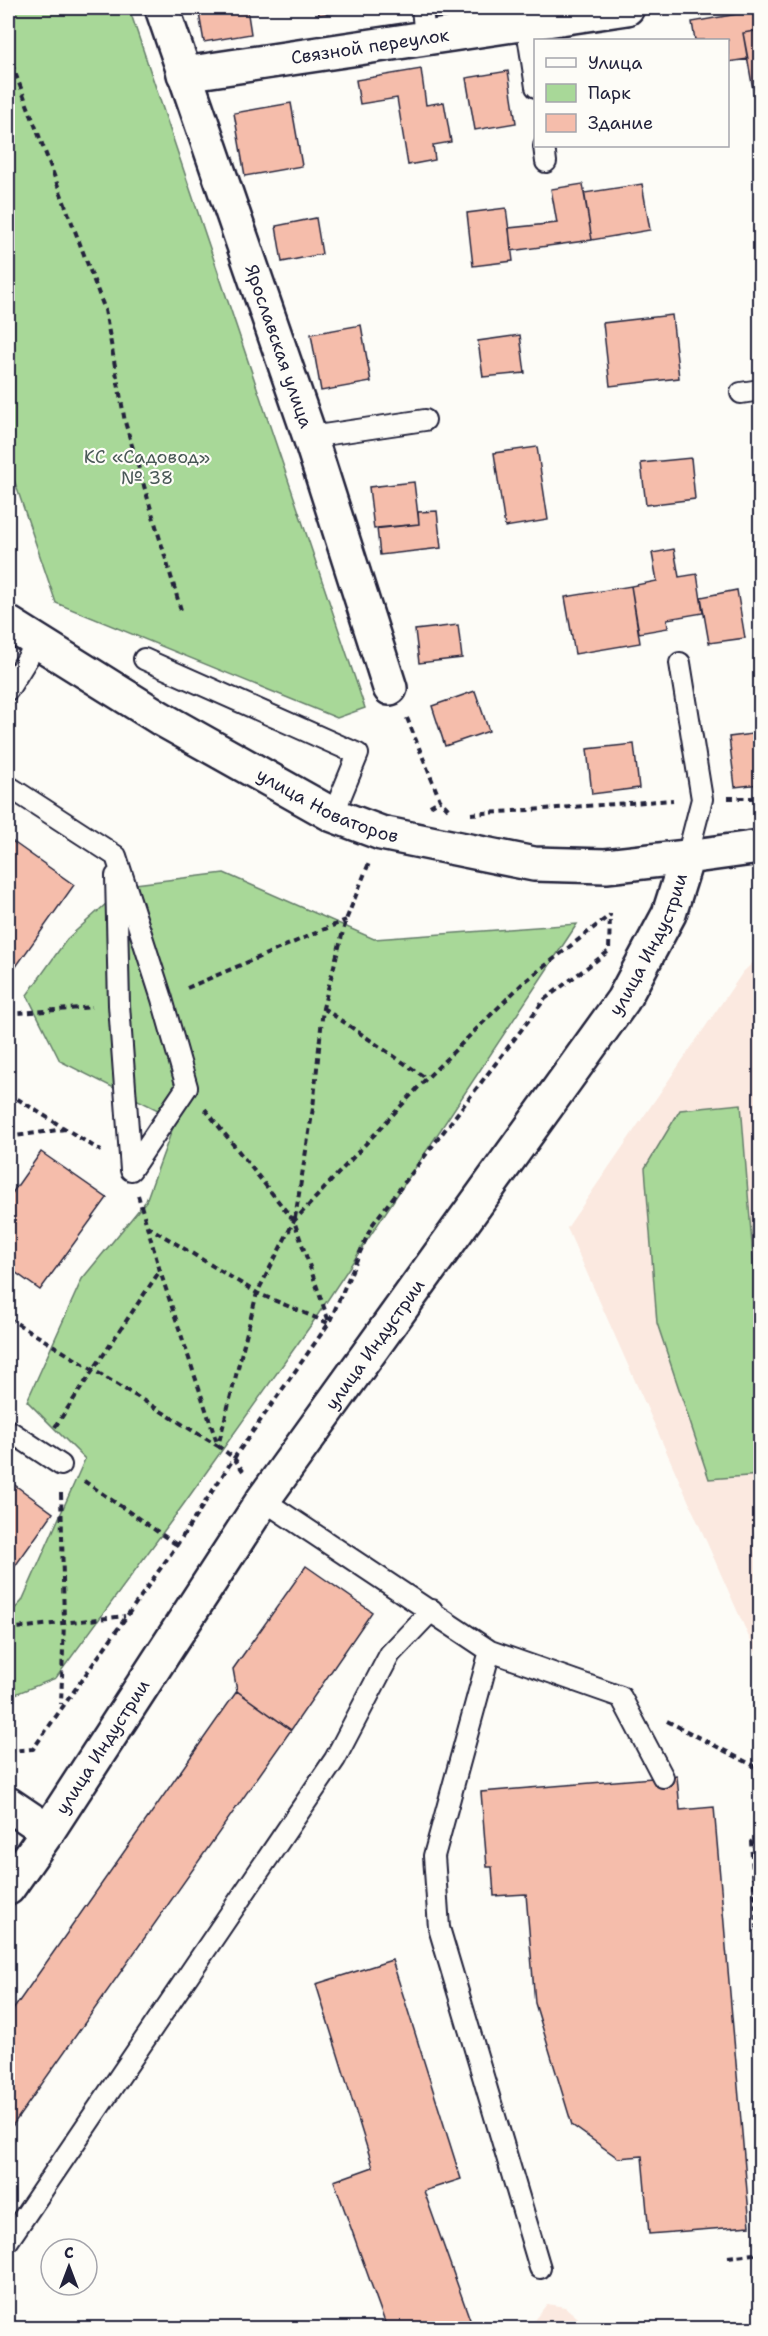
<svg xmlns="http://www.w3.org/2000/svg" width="768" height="2336" font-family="'Shantell Sans',sans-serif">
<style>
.built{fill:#fbe9e0}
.green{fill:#a8d898;stroke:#657d6a;stroke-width:1.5}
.building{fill:#f5bdab;stroke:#22223b;stroke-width:1.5}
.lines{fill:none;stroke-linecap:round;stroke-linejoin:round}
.lane-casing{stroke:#22223b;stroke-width:24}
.street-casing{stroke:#22223b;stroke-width:38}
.secondary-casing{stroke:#22223b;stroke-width:38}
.path{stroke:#22223b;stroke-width:4;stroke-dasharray:6 4.5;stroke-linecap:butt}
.lane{stroke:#fdfcf7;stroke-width:20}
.street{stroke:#fdfcf7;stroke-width:33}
.secondary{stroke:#fdfcf7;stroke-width:33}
.labels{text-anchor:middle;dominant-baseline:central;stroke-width:4.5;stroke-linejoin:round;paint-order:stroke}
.street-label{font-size:18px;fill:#22223b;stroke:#fdfcf7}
.park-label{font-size:18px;fill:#4a5957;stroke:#fdfcf7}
</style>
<rect width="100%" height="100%" fill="#fdfcf7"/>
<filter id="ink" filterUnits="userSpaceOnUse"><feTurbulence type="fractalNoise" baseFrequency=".0167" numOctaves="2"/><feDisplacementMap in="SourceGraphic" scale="12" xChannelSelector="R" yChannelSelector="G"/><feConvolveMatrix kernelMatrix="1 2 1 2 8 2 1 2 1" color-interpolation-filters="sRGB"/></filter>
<g filter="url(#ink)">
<path class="built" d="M760,956V1662L567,1228L743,972Z
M547,2304L565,2307L590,2328H528Z"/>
<path class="green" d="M8,8H129L365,708L337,718L56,603L8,462Z
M224,873L374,939L577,924L311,1325L183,1505L56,1678L13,1695L8,1691V1616L22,1601L85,1459L27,1401L82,1279L146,1201L176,1119L60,1061L27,995L67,939L127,885Z
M741,1104L760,1347V1475L709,1479L657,1323L645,1168L680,1110Z"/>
<path class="building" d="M198,8H247L251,34L204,42Z
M318,8H353L354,10L319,15Z
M760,10V30L743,33L748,59L728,62V40H695L692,22Z
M760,30V100L755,101L743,33Z
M421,69L426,105L444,102L451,142L433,145L435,160L408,165L397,98L360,104L356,80Z
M508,71L516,123L475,130L466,78Z
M291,103L302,166L245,176L234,113Z
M583,184L592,240L511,251L509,228L557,223L551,189Z
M642,184L650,230L592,240L584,193Z
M506,208L513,261L473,266L467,213Z
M316,218L322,254L282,262L276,226Z
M672,315L679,378L610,386L603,323Z
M361,325L371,382L321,391L311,334Z
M520,335L525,373L483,377L478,341Z
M537,447L548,520L505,527L494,453Z
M691,458L695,499L646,505L641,463Z
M414,482L419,524L374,529L369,487Z
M437,511L441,548L380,555L377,528L419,524L418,512Z
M674,549L679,577L697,574L703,613L667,619L668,628L639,633L631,586L657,581L652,553Z
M631,586L640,643L575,654L565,597Z
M737,590L745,638L709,643L701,597Z
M458,625L462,658L419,663L415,630Z
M475,691L489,731L445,746L432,706Z
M760,733V784L735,787L729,737Z
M634,744L639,788L592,794L587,749Z
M9,839L74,885L8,978V841Z
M41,1152L107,1198L40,1290L8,1267V1199Z
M8,1480L53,1513L8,1576Z
M306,1566L372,1612L291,1730L237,1691L233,1669Z
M237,1691L291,1730L8,2132V2017Z
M677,1776L680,1810L714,1807L750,2226L649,2234L642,2156L618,2158L572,2125L535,2003L526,1894L494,1896L492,1867H487L481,1792Z
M392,1960L461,2179L424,2191L473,2328H387L334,2181L373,2167L316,1984Z"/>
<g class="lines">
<defs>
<path id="lane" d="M422,8L425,38
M526,22L536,87
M544,146L546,162
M741,393L760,390
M310,437L425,420
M144,659L358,754L333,815
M680,663L702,799L687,857
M8,690L37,643
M8,786L116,856L162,999L187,1087L131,1170
M116,876L119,1005L131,1170
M8,1430L61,1465
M263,1500L490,1651L621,1697L663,1777
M490,1651L434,1856L439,1928L540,2268
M8,2241L335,1759L390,1654L432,1610"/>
<g id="street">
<path id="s1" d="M162,8L310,437L390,688"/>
<path id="s2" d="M184,74L627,8"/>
<path id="s3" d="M8,623L160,718L333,815L381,833L534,864L606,866L687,857"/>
<path d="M8,1804L48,1831"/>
</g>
<g id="secondary">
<path id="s4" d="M8,1888L48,1831L263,1500L623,1000L669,914L687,857L760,847"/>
</g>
</defs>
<use href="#lane" class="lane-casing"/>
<use href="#street" class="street-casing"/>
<use href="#secondary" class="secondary-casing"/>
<path class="path" d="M8,54L105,310L125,422L181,610
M407,718L440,800L450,811
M728,798H760
M430,806L440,800
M471,814L673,800
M187,988L346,920
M323,1008L426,1078
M8,1014L92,1007
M8,1093L101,1151
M205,1109L294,1221L329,1322
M8,1137L65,1129
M138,1195L160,1271L218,1446L234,1458L243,1471
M295,1218L313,1108L323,1008L346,920L369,863
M147,1226L257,1293L328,1323
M8,1318L218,1446L257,1293L294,1221L426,1079L523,983L610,915
M55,1427L159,1272
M84,1481L177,1545
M61,1493L64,1622L61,1704
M8,1629L125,1616
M667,1721L760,1769
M8,1751L33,1749L177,1545L234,1458L329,1323L372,1225L545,999L609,951L610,914
M760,1834L751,1842L760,1973
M728,2257L754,2254L760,2248"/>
<use href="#lane" class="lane"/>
<use href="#street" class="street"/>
<use href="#secondary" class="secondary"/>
</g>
</g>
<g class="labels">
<g class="street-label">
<text stroke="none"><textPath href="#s2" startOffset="188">Связной переулок</textPath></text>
<text stroke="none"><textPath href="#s1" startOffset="358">Ярославская улица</textPath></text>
<text stroke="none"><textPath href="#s3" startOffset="369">улица Новаторов</textPath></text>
<text stroke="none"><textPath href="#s4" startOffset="1142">улица Индустрии</textPath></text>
<text stroke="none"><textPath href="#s4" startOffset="656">улица Индустрии</textPath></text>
<text stroke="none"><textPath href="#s4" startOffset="170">улица Индустрии</textPath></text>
</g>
<g class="park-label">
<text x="147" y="457">КС «Садовод»<tspan x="147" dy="21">№ 38</tspan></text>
</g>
</g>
<rect width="768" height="2336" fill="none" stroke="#fdfcf7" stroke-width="30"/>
<rect x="15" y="15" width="738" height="2306" fill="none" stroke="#22223b" stroke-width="2" filter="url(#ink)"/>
<rect x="534" y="39" width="195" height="108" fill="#fdfcf7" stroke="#a5a5ac" stroke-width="1.5"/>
<rect x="546" y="58" width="30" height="9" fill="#fdfcf7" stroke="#a5a5ac" stroke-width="1.5"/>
<text x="588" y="69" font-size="18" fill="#22223b">Улица</text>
<rect x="546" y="84" width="30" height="18" fill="#a8d898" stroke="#a5a5ac" stroke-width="1.5"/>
<text x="588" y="99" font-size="18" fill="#22223b">Парк</text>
<rect x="546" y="114" width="30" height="18" fill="#f5bdab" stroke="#a5a5ac" stroke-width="1.5"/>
<text x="588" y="129" font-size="18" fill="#22223b">Здание</text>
<g transform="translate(69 2267)"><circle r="28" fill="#fdfcf7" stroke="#a5a5ac" stroke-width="1.5"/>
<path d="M0-4.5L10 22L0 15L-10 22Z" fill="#22223b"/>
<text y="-9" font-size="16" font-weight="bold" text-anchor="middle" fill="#22223b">С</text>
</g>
</svg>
